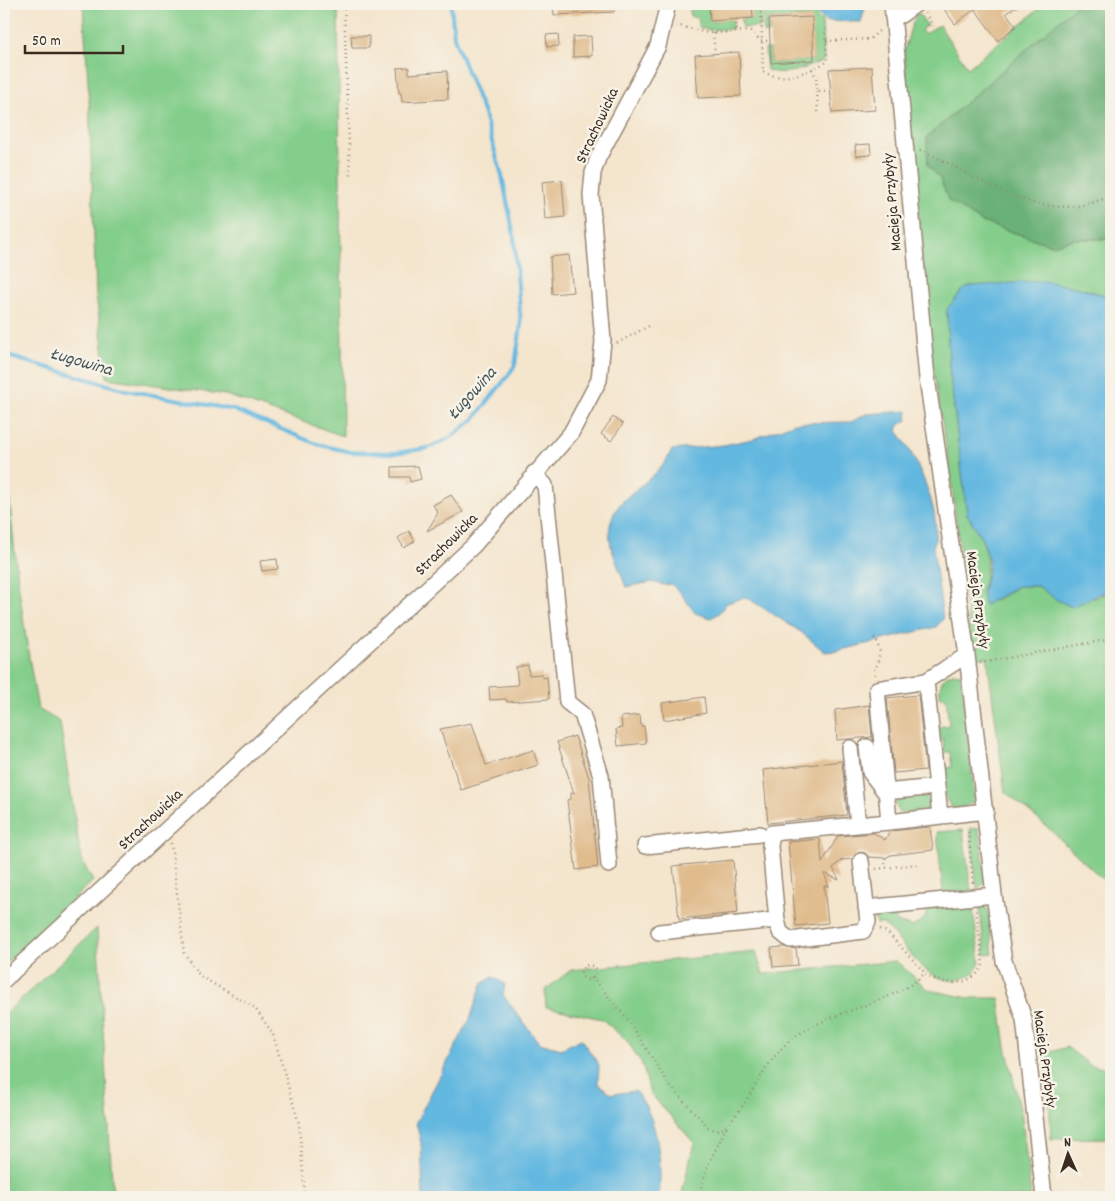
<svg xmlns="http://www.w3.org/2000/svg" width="1115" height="1201" font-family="Dekko,sans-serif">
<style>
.green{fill:#84ce8b;stroke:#607c54}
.forest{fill:#6bb177;stroke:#536e4a}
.water{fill:#64b8e0;stroke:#50717f}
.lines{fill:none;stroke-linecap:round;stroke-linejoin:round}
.stream{stroke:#64b8e0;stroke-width:4}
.building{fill:#e0bc8d}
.minor-casing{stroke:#988876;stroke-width:18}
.path{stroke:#988876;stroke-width:2.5;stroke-dasharray:1 4;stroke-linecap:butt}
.minor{stroke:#fff;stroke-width:15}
.labels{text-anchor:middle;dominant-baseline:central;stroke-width:5;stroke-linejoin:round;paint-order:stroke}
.street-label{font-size:16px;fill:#3b2a1e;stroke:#f7f3e8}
.water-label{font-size:18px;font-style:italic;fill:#475558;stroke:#f7f3e8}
</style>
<rect width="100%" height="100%" fill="#f7f3e8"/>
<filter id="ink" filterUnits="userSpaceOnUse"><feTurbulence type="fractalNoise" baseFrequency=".02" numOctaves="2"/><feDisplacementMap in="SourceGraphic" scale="10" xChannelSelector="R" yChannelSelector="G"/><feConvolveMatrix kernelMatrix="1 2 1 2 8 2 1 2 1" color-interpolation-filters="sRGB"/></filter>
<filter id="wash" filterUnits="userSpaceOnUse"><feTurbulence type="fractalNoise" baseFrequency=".0096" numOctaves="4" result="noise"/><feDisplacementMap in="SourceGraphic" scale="20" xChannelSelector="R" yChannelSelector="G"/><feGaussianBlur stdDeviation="1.12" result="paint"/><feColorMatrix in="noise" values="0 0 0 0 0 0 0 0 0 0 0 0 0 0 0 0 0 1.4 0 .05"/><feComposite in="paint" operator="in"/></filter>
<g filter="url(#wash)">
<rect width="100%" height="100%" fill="#f4e5cd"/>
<path class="green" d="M83,4H338L343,436L226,395L107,378L96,295L89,97Z
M690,4H709L710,21L732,19V29L709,30L698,27L699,19L690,16Z
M752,4H760L761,27L742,28L741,19L753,18Z
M1045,4H1078L927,137L928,165L940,179L949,201L982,222L1052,245L1074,239H1111V297L1080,288L970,286L947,310L949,366L967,514C989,549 991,555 981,595L995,601L1018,586H1038L1057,600L1096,598L1111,589V887L1045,825L1005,792L987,657L973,659L950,470L930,350L904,51C909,37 910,24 918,13L927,25L921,30L924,34L939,25L968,68Z
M793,9L801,13L813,12L822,21L824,60C806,68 786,77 767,70L765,49H770L771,63L814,60L811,17L769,19V33L764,34L763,11Z
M5,379C5,490 18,600 38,709L60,722L81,859L93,881L4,965Z
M953,673L961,674L975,800C946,825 942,789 940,769L952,767L950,752H944L943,739H938V727L949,725L946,697H940C939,685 941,677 953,673Z
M924,795L930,803L926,811L899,813L895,802L899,798Z
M979,828L986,882L977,889L970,829Z
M963,830L971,891L943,893L937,832Z
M972,903L980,962C977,970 972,975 964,978C931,990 908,950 890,930L883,924H876L874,914L894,911L897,922L913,927L926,917V908Z
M979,904L988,909L993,954L985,955Z
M97,928L113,1197H4V1015Z
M756,952L763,974L896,961L929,990L969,998H999L1006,1047L1022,1118L1031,1197H681L694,1143L650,1093L642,1064L627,1041L602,1019L546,1007L545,990L571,970Z
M1067,1047L1090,1065L1111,1070V1138L1051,1139L1047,1053Z"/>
<path class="forest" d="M1078,4H1111V239H1074L1052,245L982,222L949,201L940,179L928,165L927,137Z"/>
<path class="water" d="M808,4H866L861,22L825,21Z
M1043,281L1080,288L1111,297V589L1072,607L1057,600L1038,586H1018L985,605C978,587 991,575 988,558C986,543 975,527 967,514L949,366L947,309L962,291L970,286Z
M908,411L907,420L899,425L897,431C916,455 945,517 933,547L943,619L936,627L837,651L825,652L801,632L746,597L727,603L719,613L711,618L695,613L682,595L671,584L664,585L652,582L626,587C621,573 615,560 611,546C601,503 639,493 662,466C666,462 669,455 672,450L724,445L753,439L795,423L851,422L866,414Z
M493,977L505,984L503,995L539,1043L561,1049L581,1039L599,1065L598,1084L612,1094L635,1091C659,1118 662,1163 659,1197H423L421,1143L416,1122L470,1019L482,984Z"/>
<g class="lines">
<path class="stream" d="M4,355L126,390L234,410L317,444L350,452L396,453L428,448L450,438L474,419L507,377L515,365L521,325L514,236L502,176L484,114L454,38L451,4"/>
</g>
<g id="blocks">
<path class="building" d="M553,4H614V12L554,15Z
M709,4H752L753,18L710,21Z
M940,4H1021L1006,13L1016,26L998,41L975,9L955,24Z
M812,17L814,60L771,63L769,19Z
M558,34L559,46L547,47L546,35Z
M351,36H369V48H352Z
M591,36L592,56L573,57V37Z
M739,52L741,96L698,98L695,55Z
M409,67V74L447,71L448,99L402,102L401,93H399L397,68Z
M872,67L875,110L832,113L829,69Z
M870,144L871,155L856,156L855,145Z
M562,180L565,217L545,219L542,182Z
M569,255L573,292L552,294L550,257Z
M613,417L623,424L611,441L601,434Z
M418,466L421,479L410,482L409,477H392V467Z
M451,495L463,512L427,531L438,513L433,505Z
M409,531L415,541L404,548L398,538Z
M277,559L278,569L262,571L260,561Z
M528,665L529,675L542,674V678L547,677L549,699L507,702L506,699L490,700L489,687L518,685L516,667Z
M918,695L926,770L894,773L887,698Z
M704,697L706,713L664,720L662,703Z
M869,705L872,737L837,740L835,710Z
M640,715L641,726H644L646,743L618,746L616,729L622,728L621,717Z
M472,723L486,765L533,750L538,765L461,790L440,729Z
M575,736L589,778L598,867L576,870L567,800L571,799V793H574L557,742Z
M842,761L847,815L768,823L763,770Z
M930,827L933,850L891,855L885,858L869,857L865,853L859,852L852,859L842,860L833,868L839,880L824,873L829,886H824L828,923L796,926L788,842L820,839L822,863L838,836L874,833L885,840L890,831Z
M733,860L738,913L679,919L673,866Z
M784,947L796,949L798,965L773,967L771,948Z"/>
</g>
</g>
<g filter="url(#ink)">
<use href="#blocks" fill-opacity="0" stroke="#988876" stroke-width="1"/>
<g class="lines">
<defs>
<path id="minor" d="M892,4L927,378L967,655L994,895L1004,961L1024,1019L1044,1197
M893,17L901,15L916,4
M534,473L545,485L567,702L582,714L601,776L609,865
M967,655L926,681L877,689L889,822L986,811
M926,681L940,816
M867,747L870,772L885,792L936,787
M850,748L858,825
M645,846L760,834
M866,908L994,895
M777,920L780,932L790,940L863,931L868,922L861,861
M659,932L777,920L770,846L772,833L889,822
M4,980L473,546L571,433L599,380L603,341L591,195L593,173L598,158L658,46L668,4"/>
</defs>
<use href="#minor" class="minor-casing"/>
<path class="path" d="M344,4L350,175
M783,4L761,10L763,72C786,83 806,72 827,62L825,27
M798,4L801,8L806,7
M925,13L933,26
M736,19L737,32
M676,25L708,33L750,31L761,41H770
M713,33L715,54
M826,41L870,39L881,29
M812,69L816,77L817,91H831
M817,91L818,113
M920,150C972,171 1018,213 1078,206C1089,205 1100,200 1111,196
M617,343L651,325
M874,638L879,637
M980,663L1111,639
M875,675L874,668L877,665L880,652L876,638
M968,827L973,884
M171,843L184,953L200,976L255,1008L273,1034L299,1124L305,1197
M885,858L886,868
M876,869L917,864
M880,929L887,932L925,973
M593,978L596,973L595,967L589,965L584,966L581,972L583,977L588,980L593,978L628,1020L670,1086L708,1127L715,1130L722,1129C750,1107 762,1061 792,1039C829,1010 895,1004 925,973C942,987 973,987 983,965L976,909
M698,1197L709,1163L727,1126"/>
<use href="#minor" class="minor"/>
</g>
</g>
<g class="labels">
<g class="street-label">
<text transform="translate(598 126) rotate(-65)">Strachowicka</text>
<text transform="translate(893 202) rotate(-95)">Macieja Przybyły</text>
<text transform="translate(447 545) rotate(-45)">Strachowicka</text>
<text transform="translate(977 600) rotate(82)">Macieja Przybyły</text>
<text transform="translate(151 820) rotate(-43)">Strachowicka</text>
<text transform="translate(1044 1059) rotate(82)">Macieja Przybyły</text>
</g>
<g class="water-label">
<text transform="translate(81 363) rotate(16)">Ługowina</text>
<text transform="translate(473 394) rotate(-48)">Ługowina</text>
</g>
</g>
<rect width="1115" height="1201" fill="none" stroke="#f7f3e8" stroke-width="20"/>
<g transform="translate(1068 1154) rotate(357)" stroke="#f7f3e8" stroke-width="4" paint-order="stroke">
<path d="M0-4L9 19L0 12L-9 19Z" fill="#3b2a1e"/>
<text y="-8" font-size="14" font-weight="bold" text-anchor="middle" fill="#3b2a1e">N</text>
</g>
<path d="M25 45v8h98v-8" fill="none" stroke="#3b2a1e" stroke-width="2.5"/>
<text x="32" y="45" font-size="15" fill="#3b2a1e" stroke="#f7f3e8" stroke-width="4" paint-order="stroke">50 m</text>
</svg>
